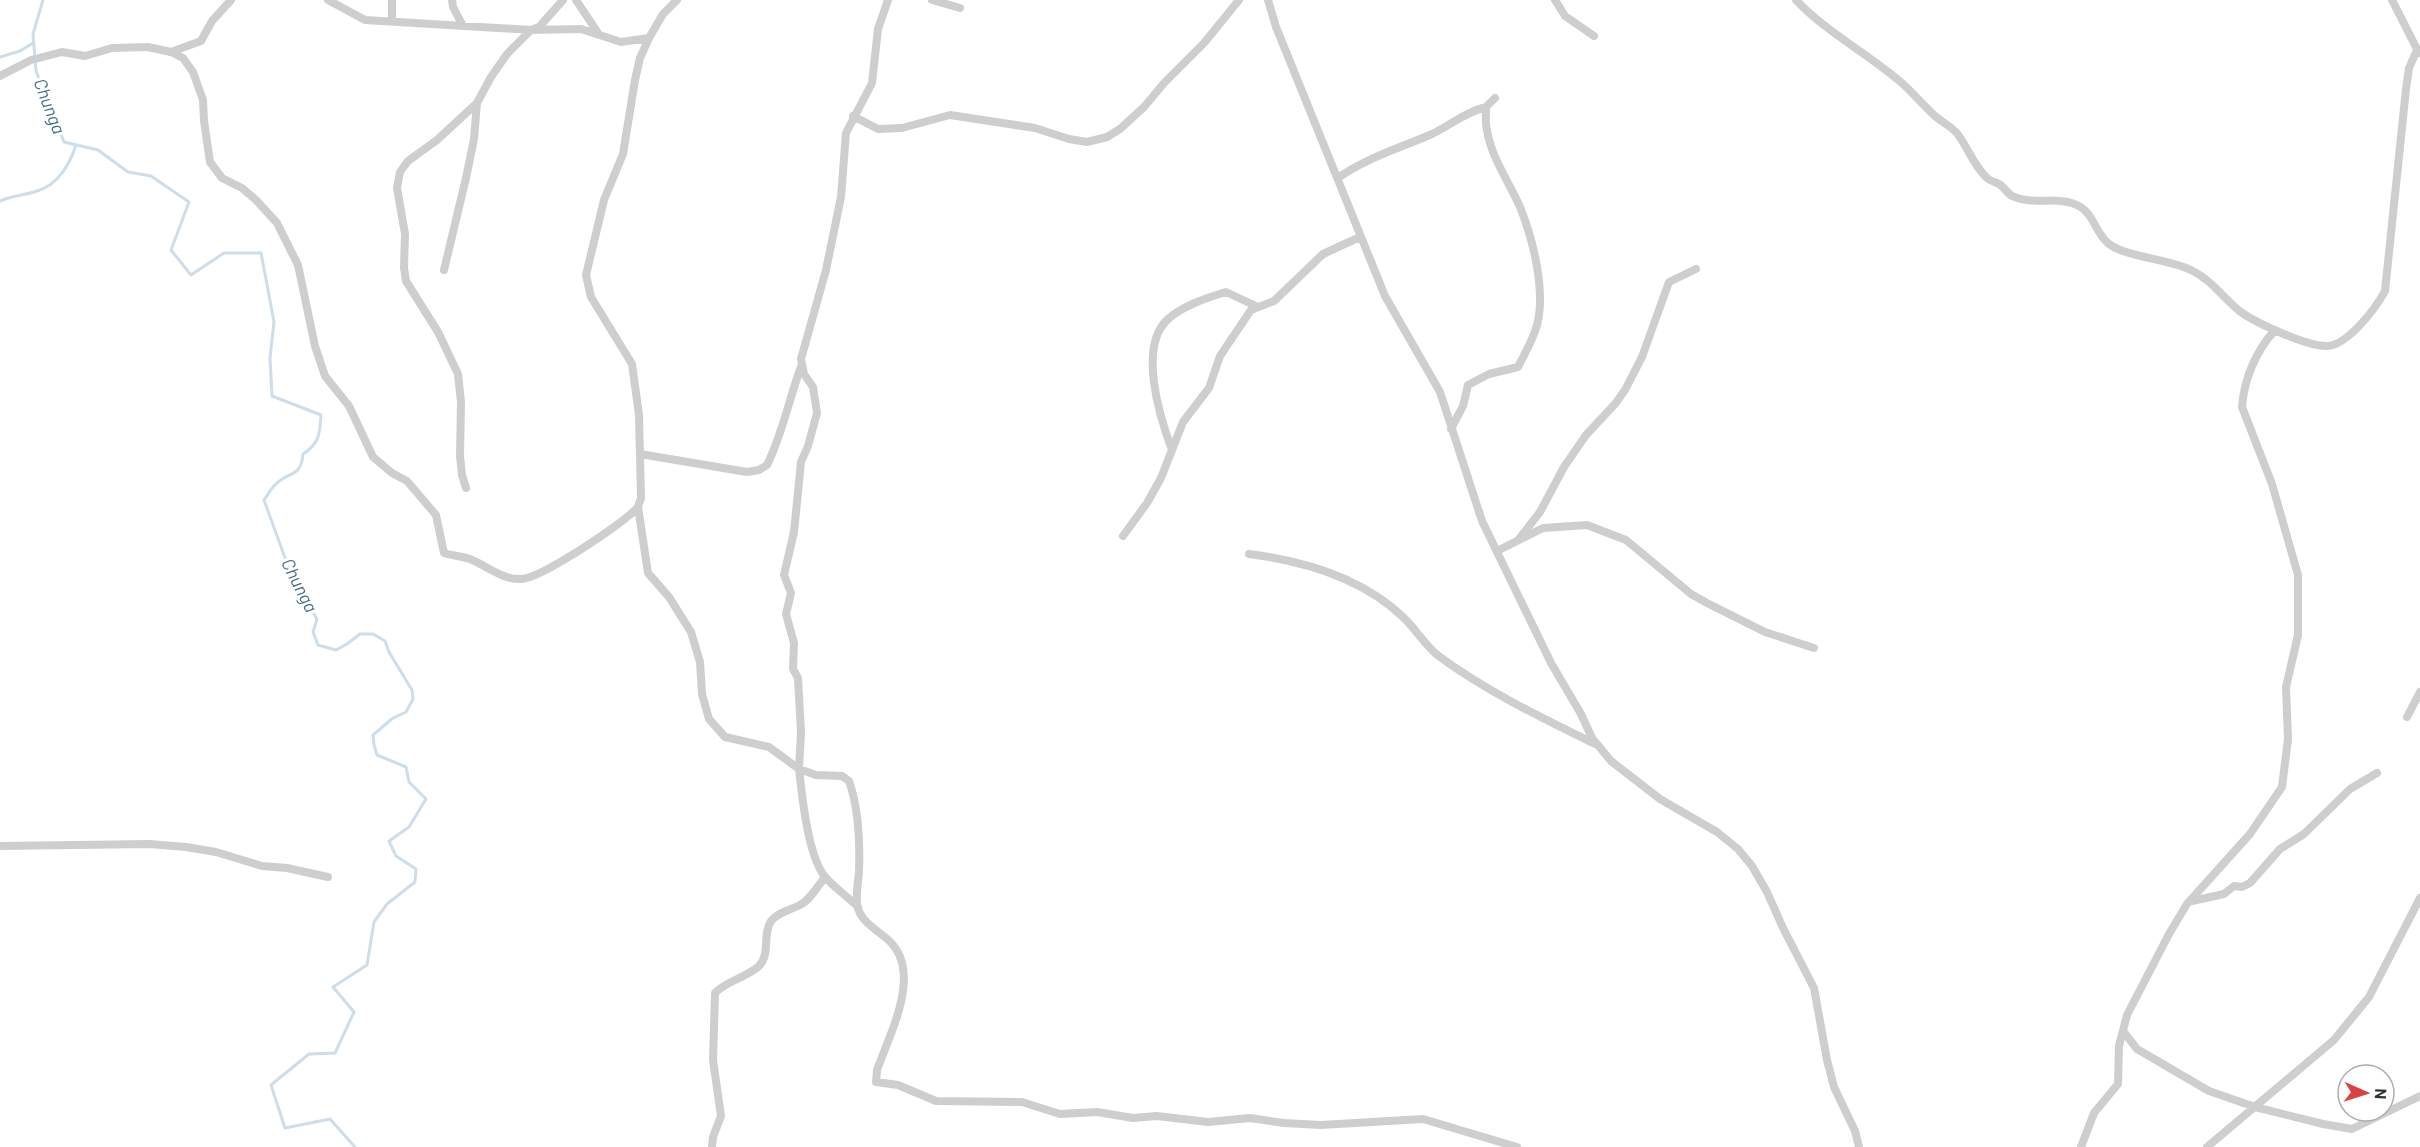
<svg xmlns="http://www.w3.org/2000/svg" width="2420" height="1147" font-family="Barlow,sans-serif">
<style>
.lines{fill:none;stroke-linecap:round;stroke-linejoin:round}
.stream{stroke:#ceddea;stroke-width:3}
.street{stroke:#cecece;stroke-width:8}
.labels{text-anchor:middle;dominant-baseline:central;stroke-width:6;stroke-linejoin:round;paint-order:stroke}
.water-label{font-size:18px;font-style:italic;fill:#446c8e;stroke:#fff}
</style>
<rect width="100%" height="100%" fill="#fff"/>
<g class="lines">
<path class="stream" d="M43,0L33,34L36,71L64,142L98,150L128,172L151,176L189,202L171,250L191,275L224,253H261L274,322L270,358L272,396L321,415C320,434 319,444 303,454C301,478 289,471 276,484C271,488 268,495 264,500L292,577L317,619L313,632L318,645L336,650L347,644L360,634H373L385,641L389,652L412,690L413,699L406,712L393,718L373,735L374,745L377,755L406,767L409,782L426,799L409,827L389,841L396,856L416,869L415,882L387,904L374,922L367,965L333,987L354,1012L335,1053L309,1054L271,1085L285,1128L330,1119L355,1147
M0,57L20,51L33,43
M0,201C12,196 25,195 37,191C58,185 70,164 76,145"/>
<path class="street" d="M328,0L365,20L531,30L581,29L621,42L649,38L663,14L677,0
M452,0L453,7L463,26
M576,0L598,33
M888,0L878,29L872,83L846,133L841,197L826,270L801,359L804,374L813,387L817,413L808,446L801,462L794,532L784,575L791,593L786,614L794,643L793,669L798,678L801,733L799,769L816,775L842,776L849,781C859,809 860,843 859,872C858,883 856,893 857,904C859,920 875,929 886,938C925,969 890,1033 877,1070L876,1082L898,1085L936,1101L1022,1102L1060,1114L1097,1112L1133,1118L1157,1116L1208,1122L1250,1118L1284,1123L1321,1125L1423,1119L1517,1147
M932,0L960,8
M1268,0L1276,27L1385,296L1440,392L1482,521L1551,663L1581,714L1592,738L1611,761L1660,799L1717,832L1738,849L1752,866L1767,892L1783,928L1814,988L1827,1060L1834,1087L1855,1131L1859,1147
M1555,0L1565,16L1594,36
M1796,0C1827,33 1869,54 1903,84C1914,94 1924,106 1935,116C1943,123 1954,128 1959,136C1969,150 1974,166 1987,178C1990,181 1995,182 1999,184C2004,187 2007,193 2012,196C2033,206 2059,195 2079,206C2093,213 2096,234 2109,244C2126,257 2169,259 2191,270C2210,279 2221,295 2236,308C2250,321 2308,347 2327,346C2347,346 2376,308 2385,291L2406,89L2409,68L2417,50
M2392,0L2419,53
M392,20V0
M171,52L201,41L212,21L231,0
M0,76L31,60L62,52L85,56L112,48L148,47L171,52L183,58L193,72L203,100L204,121L210,162L222,178L242,188L256,200L277,223L298,265L315,346L325,376L349,406L373,457L392,473L407,481L436,515L444,553C453,556 462,556 470,559C487,566 503,580 521,579C540,579 626,522 638,507C639,504 640,501 641,498L639,415L632,364L591,297L586,275L604,200L623,154L635,80L640,58L649,38
M853,116L878,129L902,128L950,115L1035,128L1069,139L1087,142L1107,137L1120,129L1144,107L1165,82L1204,43L1239,0
M1338,178C1366,158 1400,148 1432,134C1451,125 1465,112 1486,107
M444,270L466,178L474,139L477,103L491,77L507,54L531,30L539,27L563,0
M1451,429L1463,406L1468,385L1489,374L1518,367C1525,353 1533,340 1537,325C1546,291 1533,239 1520,207C1509,182 1491,157 1487,130C1485,123 1486,115 1486,107L1495,98
M1172,450C1160,418 1138,348 1167,320C1182,306 1206,298 1226,292L1258,307
M640,454L747,472L759,470L767,465C783,433 789,398 802,364
M466,488L462,475L460,456L461,402L458,374L438,332L406,281L404,268L405,234L397,188L400,172L408,161L437,140L477,103
M638,507L648,573L669,597L691,632L700,662L702,694L709,719L725,737L769,747L799,769C802,796 808,858 826,878C836,889 848,897 858,907
M1123,536L1147,503L1161,478L1183,422L1209,388L1220,356L1251,310L1274,301L1323,254L1360,237
M1519,539L1540,512L1564,467L1586,435L1615,404L1625,390L1642,357L1669,282L1696,269
M1497,551L1543,528L1587,525L1626,540L1691,594L1707,603L1765,632L1814,648
M1249,554C1304,561 1362,578 1403,617C1416,629 1426,647 1440,657C1488,692 1542,718 1595,744
M2407,717L2420,692
M0,846L149,844L186,847L216,852L262,866L287,868L328,877
M2192,901L2224,894L2234,886L2242,887L2250,883L2280,849L2304,834L2350,789L2377,773
M2123,1031L2137,1049L2209,1091L2255,1107L2323,1124L2352,1129L2420,1096
M712,1147L713,1137L721,1116L713,1060L715,993C727,980 746,978 759,966C771,953 762,935 771,921C778,912 790,910 800,905C810,900 818,886 825,877
M2081,1147L2094,1113L2118,1084L2119,1046L2127,1015L2169,934L2187,904L2250,834L2282,787L2288,739L2286,687L2298,635V575L2272,484L2242,407C2244,379 2256,351 2275,330
M2207,1147L2334,1040L2369,997L2420,898"/>
</g>
<g class="labels">
<g class="water-label">
<text transform="translate(50 106) rotate(69)">Chunga</text>
<text transform="translate(300 585) rotate(63)">Chunga</text>
</g>
</g>
<g transform="translate(2366 1093) rotate(93)"><circle r="28" fill="#ffffff" stroke="#adadad" stroke-width="1.5"/>
<path d="M0-4.5L10 22L0 15L-10 22Z" fill="#d94142"/>
<text y="-9" font-size="16" font-weight="bold" text-anchor="middle" fill="#313131">N</text>
</g>
</svg>
